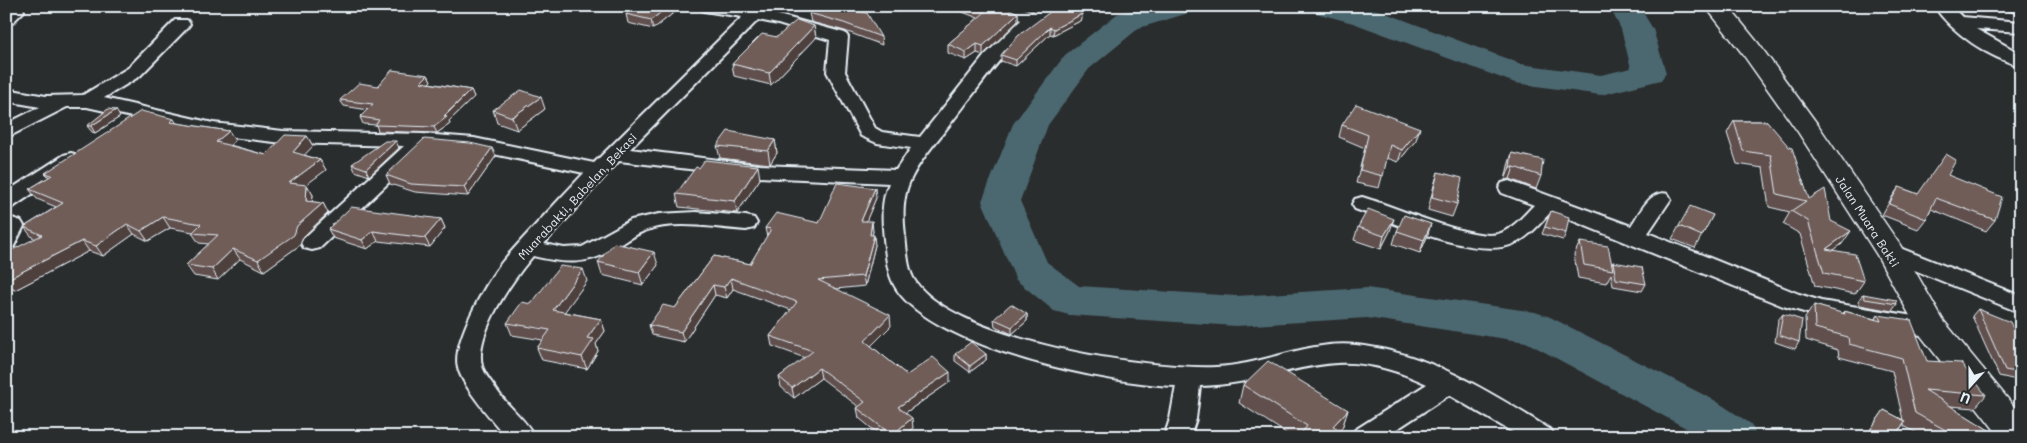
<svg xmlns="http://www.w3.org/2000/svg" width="2027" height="443" font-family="Mali,sans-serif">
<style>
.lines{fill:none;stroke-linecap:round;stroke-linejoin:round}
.river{fill:#4c6770;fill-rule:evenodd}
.minor-casing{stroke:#e8f1f8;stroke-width:4}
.major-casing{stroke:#e8f1f8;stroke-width:3}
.minor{fill:#2a2d2e;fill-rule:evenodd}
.major{fill:#2a2d2e;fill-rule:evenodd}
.wall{fill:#60504d;stroke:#e8f1f8}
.shaded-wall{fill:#4e413e;stroke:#e8f1f8}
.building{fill:#705d59;stroke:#e8f1f8}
.labels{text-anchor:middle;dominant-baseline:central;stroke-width:5;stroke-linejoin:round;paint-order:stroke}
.street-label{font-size:12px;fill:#e8f1f8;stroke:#2a2d2e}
</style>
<rect width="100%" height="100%" fill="#2a2d2e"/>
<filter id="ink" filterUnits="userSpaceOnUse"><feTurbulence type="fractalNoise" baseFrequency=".02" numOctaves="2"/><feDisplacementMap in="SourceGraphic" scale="10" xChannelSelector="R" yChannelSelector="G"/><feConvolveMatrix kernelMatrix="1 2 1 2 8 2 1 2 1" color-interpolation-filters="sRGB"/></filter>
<g filter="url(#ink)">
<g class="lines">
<path class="river" d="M1146,6H1196L1192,12L1139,28L1089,69L1048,125L1020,201L1047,262L1079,286L1236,296L1367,288L1535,312L1550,317L1716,401L1751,424L1757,437H1698L1684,427L1526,342L1367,318L1236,326L1069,315L1054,311L1016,280L982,201L1013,124L1065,55L1117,14Z
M1308,6H1362L1375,9L1521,64L1601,75L1631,68L1621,29L1609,6H1639L1653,29L1666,73L1661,80L1601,95L1515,83L1353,23L1312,12Z"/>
<defs>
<path id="minor" d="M6,6H22L24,11L12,23L6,24Z
M696,6H735L751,9L753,6H771L767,12L845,33L848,37L845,72L875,128L882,132L920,137L985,55L1021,20L996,10L994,6H1017L1032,12L1042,6H1062C1053,18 1031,28 1018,40C994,64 975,93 954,119C939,139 920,159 910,181C902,199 903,218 905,236C907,250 907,269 915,281C956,341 1147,370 1216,367C1264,365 1309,340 1356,345C1428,352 1492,393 1551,430L1555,437H1521L1449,395L1385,437H1351L1355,430L1427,384C1399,371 1368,361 1337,363C1290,366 1247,386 1200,386L1196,419L1190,437H1164L1170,419L1176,386C1108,384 936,348 897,290C887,275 886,257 884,239C882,220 881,201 889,183L759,177L619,161L544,244L564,248L582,247L631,220L659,214L696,212L746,216L754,218L757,223L754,228L746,230C715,228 677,220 647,230C635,234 624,243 614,249C586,266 563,263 533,256C513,279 474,334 482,366C484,374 493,384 498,392C509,408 526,420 535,437H506C493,421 463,387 458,368C451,343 487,281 503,261C529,231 557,202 584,173L474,150L427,146L320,248L312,250L304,248L301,243L304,238L404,146L283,143L213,135L87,107H67L6,138V124L40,107L6,101V89L46,96L83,95L128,68L175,20H187L190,24L187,28L140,76L104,98L213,123L283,131L422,134L474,138L594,163L742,17L704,11ZM758,20L778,24L830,40L827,72L861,136L877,143L911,148L896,170L759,165L630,149Z
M1934,6H1951L1962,17L2021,22V32L1976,29L2021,54V66C1989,58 1952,33 1934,6Z
M2008,6H2021V13L2010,10Z
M71,153L78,155L81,159L78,163L13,207L6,209V192L64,155Z
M1509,181L1631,226C1640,213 1650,189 1668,194L1671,199L1648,233L1799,294L1821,301L1932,319L1940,322L1944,328L1940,334L1932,337L1821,317L1783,306L1551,212C1540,223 1529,238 1513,244C1475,260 1393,222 1355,209L1352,204L1355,199L1362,197C1392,205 1471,241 1498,234C1512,230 1524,215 1534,205L1502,193L1499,188L1502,183Z
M6,216L21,221L24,226L14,246L6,248Z
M1890,244L2021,296V313L1882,257L1879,252L1882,247Z"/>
<path id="major" d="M1705,6H1728L1758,43L1818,125L1900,245L1943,320L2021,415V437H2000L1921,336L1877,255L1798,132L1742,53Z"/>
</defs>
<use href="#minor" class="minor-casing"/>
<use href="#major" class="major-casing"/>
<use href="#minor" class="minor"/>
<use href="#major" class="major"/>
</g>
<path class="wall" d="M883,6H908L899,12Z
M955,6H1002L1018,13V21L983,55L977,53L966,60L948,53V44L978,18L955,9Z
M1022,6H1038L1032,10Z
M681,7L653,29L628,23L626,14Z
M838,8L881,37L882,45L845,31L811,22L809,13Z
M1082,20L1053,35L1050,34L1016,66L1001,61V55L1019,35Z
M814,26L816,38L771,85L734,76L732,64L777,37Z
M428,75L431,81L429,83L471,90L474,97L449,121L450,124L437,133L378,131L376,125L363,124L360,117L368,110L344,106L340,100L378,86Z
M545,109L517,130L497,123L493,110Z
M120,117L95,133L92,132L87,126Z
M1734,121H1767L1809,199L1831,221L1842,244L1833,250L1864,281L1855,294L1815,286L1800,234L1783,224L1790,212L1769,207L1763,168L1737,164L1727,133Z
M176,123L229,131L235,141L230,145L266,155L307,136L313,146L304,155L320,160L326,170L305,185H307L313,195L312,202L323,203L328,213L303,237L300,245L264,271L240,259L218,280L194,276L186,265L209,244L199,243L192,233L193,232L170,228L148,241L134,234L103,256L89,251L15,290L6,286V253L36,239L32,237L24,227L56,207L37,199L29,189L49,177L45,173Z
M1342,125L1416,140L1398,162L1387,158L1379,188L1356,183L1365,148L1339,137Z
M775,140L777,153L770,164L720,158L717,146Z
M399,148L369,176L355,171L352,164Z
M1512,153L1541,176L1536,189L1510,179L1505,180L1508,166Z
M496,156L468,196L415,192L390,184L386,175Z
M1438,172L1457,204L1452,217L1428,210L1434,185Z
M1948,175L1995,220L1986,231L1931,209L1926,219L1918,229L1882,215L1892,197L1899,187L1918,194Z
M760,179L737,213L679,207L676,194Z
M876,198L866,221L873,231L872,235L875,245L865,286L836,289L891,326L871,346L907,375L950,382L905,413L913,428L903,437H882L859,418L857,408L859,407L821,378L794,398L781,387L779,377L805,358L772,346L770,336L791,310L733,289L727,298L715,295L684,342L652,335L649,325L675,308L714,256L750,264L767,237L765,228L819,223Z
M1551,211L1566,233L1563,240L1542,234Z
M1713,215L1695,248L1672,239L1679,226Z
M441,219L445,228L430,247L378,241L367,249L333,238L328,229Z
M1358,227L1390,231L1381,249L1354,240Z
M1397,231L1427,237L1420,253L1393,244Z
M1580,242L1612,264L1613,262L1646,284L1642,291L1613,286L1611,274L1606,283L1578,278L1574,255Z
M598,262L658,265L643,285L602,275Z
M587,281L564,312L601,319L605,331L596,344L598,351L587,369L542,360L537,348L543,340L512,335L507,323L531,304Z
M1863,294L1897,304L1892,311L1860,305L1858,301Z
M1814,305L1843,314L1844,311L1875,319L1878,315L1927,361L1986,395L1975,408L1950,406L2000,437H1924L1904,426V423L1895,437H1865L1884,410L1903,420L1892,371L1839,357L1838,350L1806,340L1805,318Z
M1978,309L2021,344V381L1999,376L1972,316Z
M1027,314V321L1012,334L995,326L994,319Z
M1783,314L1799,342L1795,349L1775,342L1778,320Z
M955,354H986V360L970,372L955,361Z
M1243,385L1348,410L1342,428L1340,430L1354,437H1292L1239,403Z"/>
<path class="shaded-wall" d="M669,6L681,7L653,29L651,20Z
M899,6H908L899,12Z
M1032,6H1038L1032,10Z
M1018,13V21L983,55V46Z
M1082,14V20L1053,35L1054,29Z
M814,26L816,38L771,85L769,73Z
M1050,27V34L1016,66V60Z
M977,44V53L966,60V52Z
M428,75L431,81L424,88L421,82Z
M471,90L474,97L449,121L450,124L437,133L434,127Z
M541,97L545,109L517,130L512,117Z
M116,110L120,117L95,133L91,126Z
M174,119L180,129L170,122Z
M1420,128L1416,140L1398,162L1402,150Z
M229,131L235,141L222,152L216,142Z
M307,136L313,146L298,162L293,152Z
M775,140L777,153L770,164L768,151Z
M396,141L399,148L369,176L366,169Z
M492,148L496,156L468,196L464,187Z
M320,160L326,170L295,193L289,183Z
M758,166L760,179L737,213L735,201Z
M1510,167H1514L1510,179L1505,180Z
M307,185L313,195L311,211L306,201Z
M875,188L876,198L862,231L861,221Z
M323,203L328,213L303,237L300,245L264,271L258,260Z
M163,217L170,228L148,241L141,231Z
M441,219L445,228L430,247L425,238Z
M1394,219L1390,231L1381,249L1384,236Z
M872,221L873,231L871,245L870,235Z
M127,224L134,234L103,256L96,246Z
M1431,224L1427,237L1420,253L1424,240Z
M373,231L378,241L367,249L362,240Z
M1851,231L1842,244L1820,260L1826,249Z
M874,235L875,245L865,286L863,276Z
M82,241L89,251L15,290L6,280Z
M233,249L240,259L218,280L212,269Z
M654,252L658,265L643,285L639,272Z
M583,269L587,281L558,321L553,310Z
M731,278L733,289L727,298L724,287Z
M713,285L715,295L684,342L681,332Z
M1027,314V321L1012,334V327Z
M890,315L891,326L866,351L865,341Z
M601,319L605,331L596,344L598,351L587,369L582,357L587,338Z
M986,354V360L970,372V366Z
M819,368L821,378L794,398L792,388Z
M950,372V382L899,417L898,407Z
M1348,410L1342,428L1334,437L1333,426Z
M912,418L913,428L903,437H892V435Z"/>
<path class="building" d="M636,6H669L651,20L626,14Z
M818,6H836L835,7L867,13L881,37L844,23L809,13Z
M969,6H1002L1018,13L983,46L977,44L966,52L948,44L985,12Z
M1058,6H1067L1082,14L1054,29L1050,27L1016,60L1001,55L1019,35Z
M797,20L814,26L769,73L732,64L762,34L777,37Z
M392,70L428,75L421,82L471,90L444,116L447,117L434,127L375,125L379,120L360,117L373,104L340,100L359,83L378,86Z
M521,90L541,97L512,117L493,110Z
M1356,104L1420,128L1402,150L1390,145L1383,176L1360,170L1368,135L1342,125Z
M108,109L116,110L91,126H87Z
M141,111L174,119L170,122L229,131L216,142L266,155L285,135L307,136L293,152L320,160L289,183L307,185L306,201L323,203L297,226L294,235L258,260L233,249L212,269L186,265L218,235L192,233L201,224L163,217L141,231L127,224L96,246L82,241L6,280V253L42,235L24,227L63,203L29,189L52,175L45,173Z
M1734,121H1767L1789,147L1792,148L1809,199L1825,189L1831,221L1851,231L1826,249L1855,254L1864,281L1824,273L1808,221L1791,211L1806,201L1777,194L1771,155L1743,151Z
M728,131L775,140L768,151L717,146Z
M424,139L470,143L492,148L464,187L411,184L386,175Z
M385,141H396L366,169L352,164Z
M1512,153L1543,160L1541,176L1514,167H1510Z
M1946,154L1956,160L1948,175L2002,197L1995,220L1936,198L1926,219L1889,204L1899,187L1918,194Z
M705,160L758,166L735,201L676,194L696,167L699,168Z
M1438,172L1462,178L1457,204L1432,197Z
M837,183L875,188L861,221H872L870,235H874L863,276L818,280L890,315L865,341L907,375L933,357L950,372L898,407L912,418L892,435L857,408L865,402L819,368L792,388L779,377L813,351L770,336L797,302L731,278L724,287L713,285L681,332L649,325L663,305L675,308L714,256L750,264L771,229L765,228L776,213L819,223Z
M1690,206L1713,215L1702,236L1679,226Z
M351,207L441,219L425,238L373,231L362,240L328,229Z
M1368,209L1394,219L1384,236L1358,227Z
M1551,211L1569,217L1566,233L1545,227Z
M1404,215L1431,224L1424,240L1397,231Z
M1580,242L1608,246L1613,270L1584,265Z
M614,243L654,252L639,272L598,262Z
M1613,262L1642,267L1646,284L1616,279Z
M560,266L583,269L553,310L601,319L587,338L594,339L582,357L537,348L550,330L507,323L522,302L531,304Z
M1863,294L1896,300L1897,304L1865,299Z
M1011,304L1027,314L1012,327L994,319Z
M1814,305L1845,314L1844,311L1881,321L1878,315L1911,320L1927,361L1961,363L1986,395L1925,390L2000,437H1958L1915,413L1902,358L1849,344L1848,337L1815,328Z
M1978,309L2010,322L2021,344V373L2005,370Z
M1783,314L1802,320L1799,342L1779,335Z
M971,342L986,354L970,366L955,354Z
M1268,361L1348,410L1333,426L1354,437H1298L1307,426L1243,385Z
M1884,410L1905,421L1895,437L1866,436Z"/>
</g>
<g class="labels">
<g class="street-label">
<text transform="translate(577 196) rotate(-47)">Muarabakti, Babelan, Bekasi</text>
<text transform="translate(1868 221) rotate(57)">Jalan Muara Bakti</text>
</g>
</g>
<rect width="2027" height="443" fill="none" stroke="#2a2d2e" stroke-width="25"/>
<rect x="12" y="12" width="2002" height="418" fill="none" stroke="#e8f1f8" stroke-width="2" filter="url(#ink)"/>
<g transform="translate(1970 386) rotate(201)" stroke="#2a2d2e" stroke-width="4" paint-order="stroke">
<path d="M0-4L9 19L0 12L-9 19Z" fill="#e8f1f8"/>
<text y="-8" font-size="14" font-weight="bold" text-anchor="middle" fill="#e8f1f8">U</text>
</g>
</svg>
